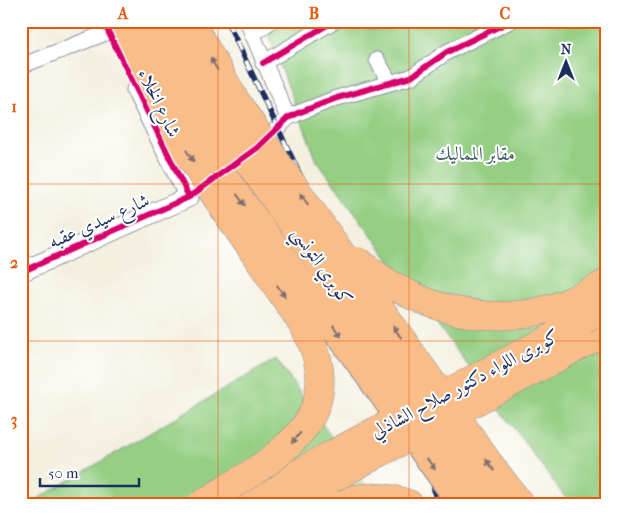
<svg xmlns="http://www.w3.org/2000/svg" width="628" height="525" font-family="'IM FELL French Canon',Amiri,serif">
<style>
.green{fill:#95cf83;stroke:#587f70}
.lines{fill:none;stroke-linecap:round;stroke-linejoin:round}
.minor-casing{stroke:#88909f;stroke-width:17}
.tertiary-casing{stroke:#88909f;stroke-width:21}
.motorway-casing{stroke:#88909f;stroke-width:29}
.minor{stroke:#fff;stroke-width:15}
.tertiary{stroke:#fff;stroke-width:19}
.motorway{stroke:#f8bd88;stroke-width:28}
.rail-casing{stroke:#1b2f5e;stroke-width:5.5}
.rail{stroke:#fff;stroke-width:4;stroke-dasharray:11;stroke-linecap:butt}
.trunk-bridge-casing{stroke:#88909f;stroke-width:28;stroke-linecap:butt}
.motorway-bridge-casing{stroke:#88909f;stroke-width:29;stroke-linecap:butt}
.trunk-bridge{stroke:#f8bd88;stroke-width:26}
.motorway-bridge{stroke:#f8bd88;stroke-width:28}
.cycleway-casing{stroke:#fff;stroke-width:9}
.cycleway{stroke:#d6006c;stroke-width:6}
.oneway{fill:#7e6f71}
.grid{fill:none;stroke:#e8590c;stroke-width:1;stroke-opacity:0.55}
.labels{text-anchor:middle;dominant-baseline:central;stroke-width:4;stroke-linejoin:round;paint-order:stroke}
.street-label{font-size:19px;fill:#1b2f5e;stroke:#fff}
.park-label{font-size:19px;fill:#405f69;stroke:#fff}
.neatline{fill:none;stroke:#e8590c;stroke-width:2}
.grid-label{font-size:16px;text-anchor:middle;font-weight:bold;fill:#e8590c}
</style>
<rect width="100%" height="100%" fill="#fff"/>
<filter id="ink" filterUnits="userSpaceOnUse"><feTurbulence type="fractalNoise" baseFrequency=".02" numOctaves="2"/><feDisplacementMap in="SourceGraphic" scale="10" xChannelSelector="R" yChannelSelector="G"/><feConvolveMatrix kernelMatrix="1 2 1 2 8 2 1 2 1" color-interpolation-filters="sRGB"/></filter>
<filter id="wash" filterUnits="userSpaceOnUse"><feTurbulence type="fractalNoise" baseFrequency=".0096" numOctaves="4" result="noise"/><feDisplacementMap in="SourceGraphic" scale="20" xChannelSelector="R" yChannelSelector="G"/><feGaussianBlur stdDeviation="1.12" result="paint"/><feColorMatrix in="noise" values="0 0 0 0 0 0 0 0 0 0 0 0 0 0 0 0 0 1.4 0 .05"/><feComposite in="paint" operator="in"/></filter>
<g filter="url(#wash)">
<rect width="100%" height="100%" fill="#f4f0e0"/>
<path class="green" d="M263,21H607V504H570L317,161Z
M276,359L379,504H29Z"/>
</g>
<g filter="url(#ink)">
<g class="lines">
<defs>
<path id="minor" d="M247,21L288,118
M370,21L371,23
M252,35L271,21
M377,60L390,83
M263,63L334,21
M21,66L108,32
M259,146L288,118L298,113L337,98L411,77L447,52L510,21"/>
<path id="tertiary" d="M21,272L189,197L136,90"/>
<path id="motorway" d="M583,344L607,332
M245,504L323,459
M288,504L331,479
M336,504C358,495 386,495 409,504"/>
</defs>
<use href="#minor" class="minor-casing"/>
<use href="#tertiary" class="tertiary-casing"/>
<use href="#motorway" class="motorway-casing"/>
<use href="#minor" class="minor"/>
<use href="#tertiary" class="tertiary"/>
<use href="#motorway" class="motorway"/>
<defs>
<path id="rail" d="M227,21L301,177L415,347L436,504"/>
</defs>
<use href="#rail" class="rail-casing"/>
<use href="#rail" class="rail"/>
<defs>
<path id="trunk-bridge" d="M139,21L174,91L228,181L461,504
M165,21L193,79L246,160L491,504"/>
<path id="motorway-bridge" d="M117,21C164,131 238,227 304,326C356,422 271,460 202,504
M190,21L234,98L276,161L488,462L520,504
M358,261C410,304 477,327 544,310C566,305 587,293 607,283
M323,459L607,308
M331,479L583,344"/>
</defs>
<use href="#trunk-bridge" class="trunk-bridge-casing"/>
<use href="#motorway-bridge" class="motorway-bridge-casing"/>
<use href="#trunk-bridge" class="trunk-bridge"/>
<use href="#motorway-bridge" class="motorway-bridge"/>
<defs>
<path id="cycleway" d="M103,21L189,197
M263,63L334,21
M21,272L189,197L257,148L288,118L298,113L337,98L411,77L447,52L510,21"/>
</defs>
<use href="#cycleway" class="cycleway-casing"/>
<use href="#cycleway" class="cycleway"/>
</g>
<defs><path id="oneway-solid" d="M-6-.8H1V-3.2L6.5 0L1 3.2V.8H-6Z" transform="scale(1.25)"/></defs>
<g class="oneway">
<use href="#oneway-solid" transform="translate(214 64) rotate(-120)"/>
<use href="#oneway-solid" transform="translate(190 156) rotate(57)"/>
<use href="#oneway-solid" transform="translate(304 199) rotate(-126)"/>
<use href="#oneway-solid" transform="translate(241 200) rotate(54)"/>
<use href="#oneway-solid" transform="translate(281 291) rotate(56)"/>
<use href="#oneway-solid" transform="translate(337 331) rotate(55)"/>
<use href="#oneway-solid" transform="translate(397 332) rotate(-125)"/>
<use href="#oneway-solid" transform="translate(296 438) rotate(130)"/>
<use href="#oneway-solid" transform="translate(431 464) rotate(54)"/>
<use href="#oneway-solid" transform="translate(490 465) rotate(-127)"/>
</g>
</g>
<path class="grid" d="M218,21V504M409,21V504M21,184H607M21,341H607"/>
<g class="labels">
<g class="street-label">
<text transform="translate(159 103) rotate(64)">شارع الخلاء</text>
<text transform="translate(99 221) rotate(-24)">شارع سيدي عقبه</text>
<text transform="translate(322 266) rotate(55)">كوبري التونسي</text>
<text transform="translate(465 384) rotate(-28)">كوبرى اللواء دكتور صلاح الشاذلي</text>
</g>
<g class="park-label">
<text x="475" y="154">مقابر المماليك</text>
</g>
</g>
<rect width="628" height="525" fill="none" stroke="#fff" stroke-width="55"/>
<g transform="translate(566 62)" stroke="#ffffff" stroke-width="4" paint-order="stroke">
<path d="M0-4L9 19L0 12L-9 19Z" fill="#1b2f5e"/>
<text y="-8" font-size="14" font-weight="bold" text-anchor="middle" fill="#1b2f5e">N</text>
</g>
<path d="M40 478v8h99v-8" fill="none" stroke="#1b2f5e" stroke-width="2.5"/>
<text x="48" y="478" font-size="15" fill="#1b2f5e" stroke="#ffffff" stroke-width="4" paint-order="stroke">50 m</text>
<rect x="28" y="28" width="572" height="470" class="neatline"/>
<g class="grid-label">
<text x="123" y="19">A</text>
<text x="314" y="19">B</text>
<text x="505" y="19">C</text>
<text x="14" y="112">1</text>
<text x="14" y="268">2</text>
<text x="14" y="425">3</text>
</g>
</svg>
